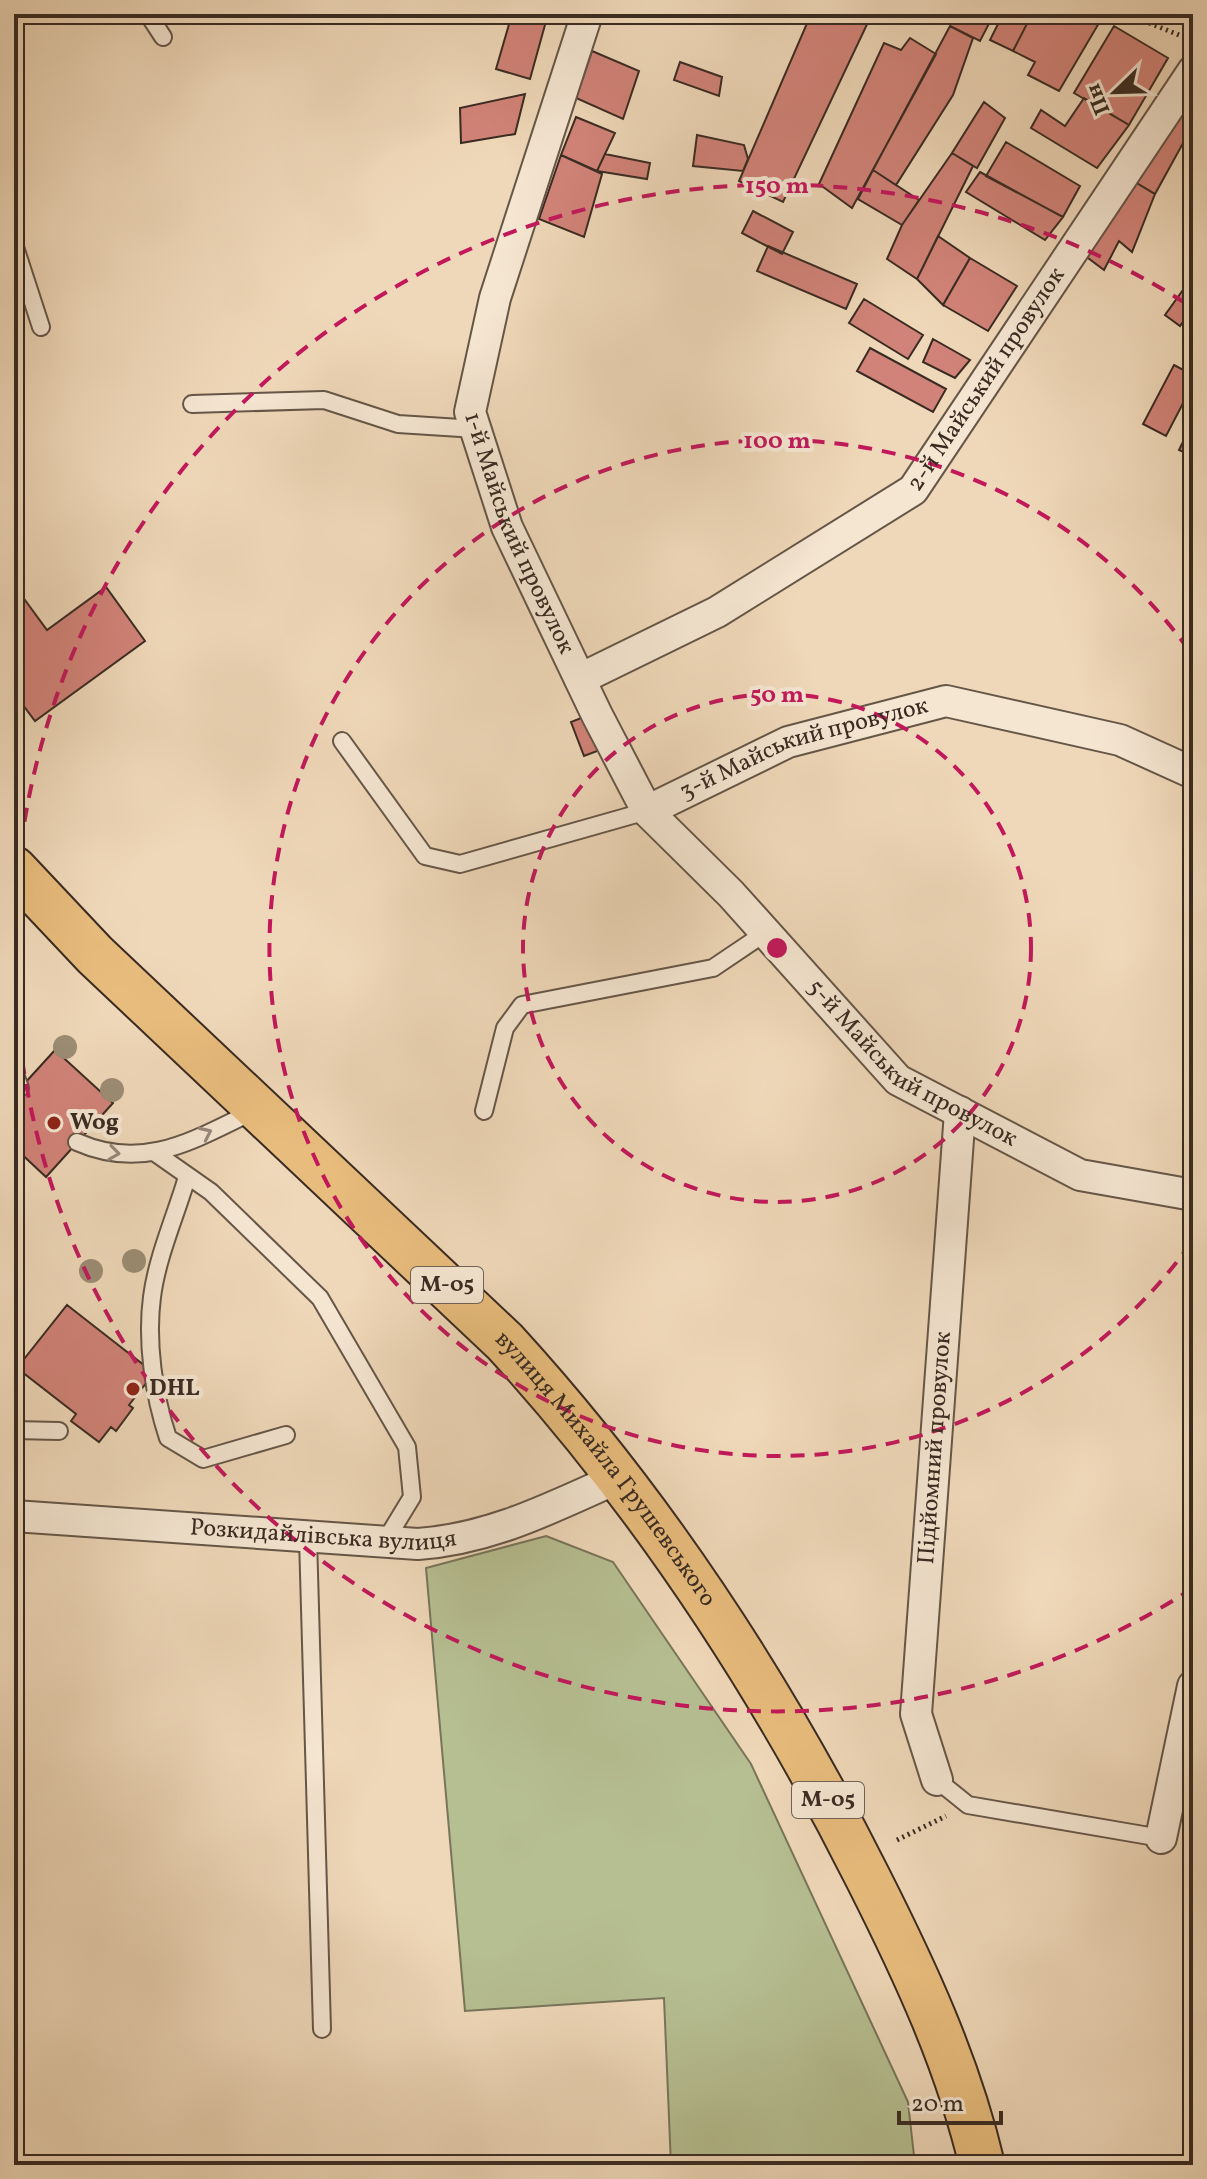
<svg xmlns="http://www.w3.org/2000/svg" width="1207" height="2179" font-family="Vollkorn,serif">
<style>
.green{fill:#b6bf92;stroke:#78755a;stroke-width:2}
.building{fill:#d28379;stroke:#392b22;stroke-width:2}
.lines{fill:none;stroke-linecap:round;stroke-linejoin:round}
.lane-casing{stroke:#665648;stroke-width:20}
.street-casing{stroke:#665648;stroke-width:34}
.primary-casing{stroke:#392b22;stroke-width:48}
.path{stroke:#392b22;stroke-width:5;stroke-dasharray:2 4;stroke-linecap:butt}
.lane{stroke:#f5e6d2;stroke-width:16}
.street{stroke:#f5e6d2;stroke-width:30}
.primary{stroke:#e8bc7c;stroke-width:44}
.tree{fill:#9c8d75}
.oneway{stroke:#97887a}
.ring{fill:none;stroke:#c2185b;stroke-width:4;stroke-dasharray:14 10}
.poi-dot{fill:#8f2418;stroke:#f5e6d2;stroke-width:3}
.labels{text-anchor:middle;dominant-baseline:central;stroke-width:8;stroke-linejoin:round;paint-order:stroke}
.shield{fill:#f5e6d2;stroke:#716357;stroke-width:2}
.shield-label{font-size:22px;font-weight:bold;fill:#392b22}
.street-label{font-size:24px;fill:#392b22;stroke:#f5e6d2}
.poi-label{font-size:24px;font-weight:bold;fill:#392b22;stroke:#f5e6d2;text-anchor:start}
.centre{fill:#c2185b;stroke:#f5e6d2;stroke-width:4}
.ring-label{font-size:24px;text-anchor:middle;font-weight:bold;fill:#c2185b;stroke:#f5e6d2;stroke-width:8;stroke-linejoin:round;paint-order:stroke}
</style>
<rect width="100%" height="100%" fill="#efd8b9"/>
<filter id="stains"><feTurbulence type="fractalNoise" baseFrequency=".0025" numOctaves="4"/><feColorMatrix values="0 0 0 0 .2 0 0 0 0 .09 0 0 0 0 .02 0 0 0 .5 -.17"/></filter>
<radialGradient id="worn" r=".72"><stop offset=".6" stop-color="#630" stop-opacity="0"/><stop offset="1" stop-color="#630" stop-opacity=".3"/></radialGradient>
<path class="green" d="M546,1536L613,1562L751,1764L908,2102L915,2165H671L664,1998L465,2011L426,1568Z"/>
<path class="building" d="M512,14H548L530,79L496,69Z
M811,14L871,16L783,202L739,181Z
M957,14H994L980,41L950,26Z
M1003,14H1032L1013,51L990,40Z
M1032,14H1079L1099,23L1059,91L1028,75L1035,62L1013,51Z
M950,26L973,38L953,95L896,185L873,170Z
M1114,26L1168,58L1129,125L1074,93Z
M910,38L936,54L852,208L819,184L884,43L901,50Z
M592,51L639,71L623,119L576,98Z
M680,62L722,77L719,96L674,80Z
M1193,91V122L1178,112Z
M525,94L515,134L461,143L460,108Z
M1084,98L1129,125L1097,168L1031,128L1041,110L1065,126Z
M984,102L1005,118L977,168L952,153Z
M1178,112L1193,125L1155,194L1130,179Z
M576,117L615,133L597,171L561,155Z
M697,135L744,145L748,159L743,171L693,166Z
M1006,142L1080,186L1063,217L986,176Z
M952,153L973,166L917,279L887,259L902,225Z
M605,154L650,163L647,179L597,171Z
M561,155L602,174L584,237L539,219Z
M873,170L919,200L902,225L858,199Z
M980,172L1063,217L1045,240L966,192Z
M1130,179L1155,194L1132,252L1119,241L1104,270L1084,255Z
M753,211L793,232L782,254L742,233Z
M938,236L970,258L943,305L917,279Z
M768,246L857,284L846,309L757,271Z
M970,258L1017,286L988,331L943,305Z
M1188,283L1193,287V308L1180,326L1165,315Z
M864,299L923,335L908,359L849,323Z
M933,339L970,360L955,378L923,362Z
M870,348L946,389L933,412L857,371Z
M1174,365L1193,375V384L1166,436L1143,424Z
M1193,421V456L1179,450Z
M14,585L47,630L106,587L145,641L35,721L14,693Z
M586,716L600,750L584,756L571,722Z
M55,1050L113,1103L46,1177L14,1147V1095Z
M67,1305L154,1373L129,1405L133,1408L116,1431L111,1427L99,1442L71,1421L76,1414L17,1368Z"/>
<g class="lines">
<defs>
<path id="lane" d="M148,14L163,37
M14,244L41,327
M192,404L324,400L398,424L476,429
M342,741L425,856L460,864L647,811
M14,1072L20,1088
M484,1111L505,1028L522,1005L713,968L765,933
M77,1142C145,1172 195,1139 256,1110
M154,1152L211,1192L320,1298L407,1447L412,1497L384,1543
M187,1177C176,1215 157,1257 152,1297C146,1342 154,1396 168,1438L203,1459L286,1435
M14,1430L59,1431
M308,1538L322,2029
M937,1780L968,1805L1161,1838"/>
<g id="street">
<path id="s1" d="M587,14L495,298L470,412L507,527L597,715L647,811L731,894L898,1080L1080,1175L1193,1195"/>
<path id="s2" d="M580,679L717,612L913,490L1193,71"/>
<path id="s3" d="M647,811L788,742L946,701L1120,740L1193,773"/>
<path id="s4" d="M14,1516L418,1544C491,1539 553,1507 620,1477"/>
<path id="s5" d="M937,1780L916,1714L960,1112"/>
<path d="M1161,1838L1193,1686"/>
</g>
<g id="primary">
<path id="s6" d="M14,869L95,955L505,1342C652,1503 770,1683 868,1878C915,1971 958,2063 982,2165"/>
</g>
</defs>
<use href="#lane" class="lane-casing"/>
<use href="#street" class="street-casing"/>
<use href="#primary" class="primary-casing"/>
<path class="path" d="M1127,14L1189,39
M897,1840L946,1816"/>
<use href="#lane" class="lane"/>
<use href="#street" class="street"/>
<use href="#primary" class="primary"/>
</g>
<g class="tree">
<circle cx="65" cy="1047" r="12"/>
<circle cx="112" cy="1090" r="12"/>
<circle cx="134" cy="1261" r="12"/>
<circle cx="91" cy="1271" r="12"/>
</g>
<defs><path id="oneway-chevron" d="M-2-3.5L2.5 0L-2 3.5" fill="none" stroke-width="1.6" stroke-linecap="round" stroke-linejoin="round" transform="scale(2)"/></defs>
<g class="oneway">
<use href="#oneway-chevron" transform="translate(206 1133) rotate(-25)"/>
<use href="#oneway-chevron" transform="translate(114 1153) rotate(8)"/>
</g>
<g class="ring">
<circle cx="777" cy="948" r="254"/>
<path d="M1191 1243A508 508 0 1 1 1191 653"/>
<path d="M1193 1588A763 763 0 0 1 14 955M14 941A763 763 0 0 1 1193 308"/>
</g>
<g class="poi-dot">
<circle cx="54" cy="1123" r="8"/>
<circle cx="133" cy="1389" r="8"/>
</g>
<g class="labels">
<g class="shield">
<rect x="411" y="1267" width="72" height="36" rx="6"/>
<rect x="792" y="1782" width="72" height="36" rx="6"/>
</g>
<g class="shield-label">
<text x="447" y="1285">М-05</text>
<text x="828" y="1800">М-05</text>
</g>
<g class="street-label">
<text stroke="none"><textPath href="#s2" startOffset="516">2-й Майський провулок</textPath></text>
<text stroke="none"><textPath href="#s1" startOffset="546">1-й Майський провулок</textPath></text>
<text stroke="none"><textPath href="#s3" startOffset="170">3-й Майський провулок</textPath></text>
<text stroke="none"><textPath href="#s1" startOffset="1222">5-й Майський провулок</textPath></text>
<text stroke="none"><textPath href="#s5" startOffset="336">Підйомний провулок</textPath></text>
<text stroke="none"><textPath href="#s6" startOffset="844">вулиця Михайла Грушевського</textPath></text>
<text stroke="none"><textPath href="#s4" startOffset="310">Розкидайлівська вулиця</textPath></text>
</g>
<g class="poi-label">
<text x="70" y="1123">Wog</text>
<text x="149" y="1389">DHL</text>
</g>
</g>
<circle cx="777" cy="948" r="12" class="centre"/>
<g class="ring-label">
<text x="777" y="193">150 m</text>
<text x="777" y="448">100 m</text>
<text x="777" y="702">50 m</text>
</g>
<rect width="1207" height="2179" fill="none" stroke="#efd8b9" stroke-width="48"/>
<rect x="16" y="16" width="1175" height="2147" fill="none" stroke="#392b22" stroke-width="4"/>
<rect x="24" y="24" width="1159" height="2131" fill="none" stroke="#392b22" stroke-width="2"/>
<g transform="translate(1115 92) rotate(247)" stroke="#f5e6d2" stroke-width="6" paint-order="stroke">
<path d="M0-6L14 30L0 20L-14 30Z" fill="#392b22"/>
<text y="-12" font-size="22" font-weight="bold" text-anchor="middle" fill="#392b22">Пн</text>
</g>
<path d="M899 2111v12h102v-12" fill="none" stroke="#392b22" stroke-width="4"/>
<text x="911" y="2111" font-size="24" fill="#392b22" stroke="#f5e6d2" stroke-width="6" paint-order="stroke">20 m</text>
<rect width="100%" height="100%" filter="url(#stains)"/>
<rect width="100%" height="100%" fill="url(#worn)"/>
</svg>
